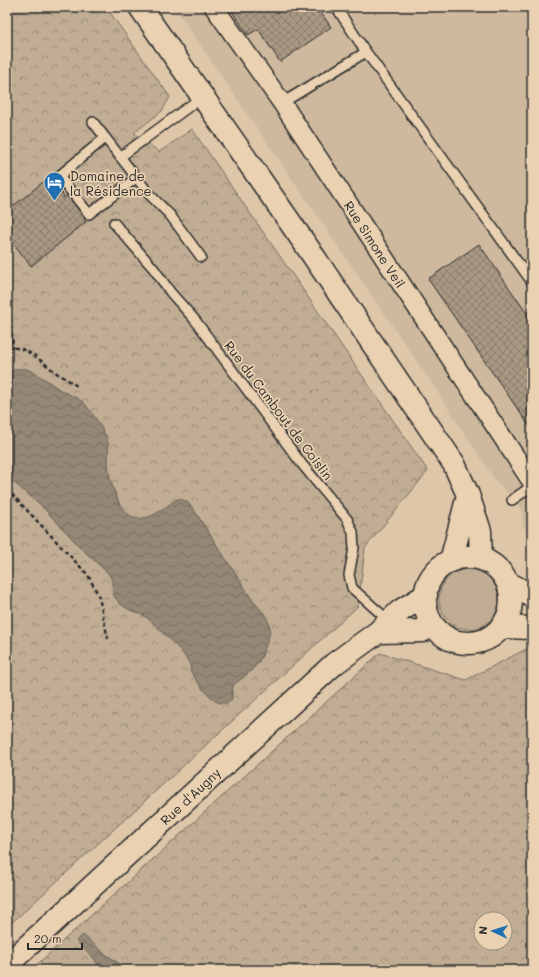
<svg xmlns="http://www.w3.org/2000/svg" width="539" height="977" font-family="Mali,sans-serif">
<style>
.built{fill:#ceb99e}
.green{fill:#c0ad94;stroke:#766c60}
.forest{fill:url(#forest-crowns);stroke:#766c60;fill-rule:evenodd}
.water{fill:url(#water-waves);stroke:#6a6258}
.building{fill:url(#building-cross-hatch);stroke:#2b2b2b}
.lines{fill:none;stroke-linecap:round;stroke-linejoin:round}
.lane-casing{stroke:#2b2b2b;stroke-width:12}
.street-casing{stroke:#2b2b2b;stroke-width:21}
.secondary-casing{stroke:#2b2b2b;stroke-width:25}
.path{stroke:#2b2b2b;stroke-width:2.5;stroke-dasharray:4 3;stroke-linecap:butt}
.lane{stroke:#e9d1b1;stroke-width:9}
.street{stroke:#e9d1b1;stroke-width:18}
.secondary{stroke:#e9d1b1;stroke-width:22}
.labels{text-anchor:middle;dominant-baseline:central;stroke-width:3.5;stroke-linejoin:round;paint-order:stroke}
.poi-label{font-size:13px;fill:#2b2b2b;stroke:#e9d1b1;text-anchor:start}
.street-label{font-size:13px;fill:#2b2b2b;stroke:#e9d1b1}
</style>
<defs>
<pattern id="forest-crowns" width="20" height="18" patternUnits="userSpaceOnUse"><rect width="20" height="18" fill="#c0ad94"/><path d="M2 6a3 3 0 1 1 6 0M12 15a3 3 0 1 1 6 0" fill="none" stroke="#9c8d79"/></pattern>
<pattern id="water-waves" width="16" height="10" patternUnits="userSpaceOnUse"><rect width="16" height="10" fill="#948776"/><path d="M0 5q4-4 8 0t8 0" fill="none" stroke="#796f61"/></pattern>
<pattern id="building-cross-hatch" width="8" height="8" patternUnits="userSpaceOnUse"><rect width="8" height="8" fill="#a99983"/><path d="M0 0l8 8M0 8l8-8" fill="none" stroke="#8a7d6b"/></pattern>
</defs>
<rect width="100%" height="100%" fill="#dec7a9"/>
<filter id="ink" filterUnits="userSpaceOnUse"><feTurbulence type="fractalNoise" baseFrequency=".025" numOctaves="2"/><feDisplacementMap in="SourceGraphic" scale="8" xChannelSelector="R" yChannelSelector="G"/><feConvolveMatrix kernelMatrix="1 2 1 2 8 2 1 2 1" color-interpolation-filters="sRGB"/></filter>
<g filter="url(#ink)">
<path class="built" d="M174,7H532V539L523,526L521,509L512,500L507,492L495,480L435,388Z"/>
<path class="green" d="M439 599a30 30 0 1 1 60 0a30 30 0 1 1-60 0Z"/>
<path class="forest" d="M7,7H106L170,97L162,111L134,133L159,152L192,129L428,471L365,548L358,606L7,927V477L40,504L82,549L109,574L112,580V585L128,609L145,616L151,621L182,652L190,664L191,672L231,701L233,685C244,677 256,669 262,656C265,649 264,624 265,615L253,601L194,510L176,500L151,517L142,519L132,517L126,512L120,505L110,480L108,463V444L102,429L62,391L43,378L8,374L7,376Z
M532,646V970H31L380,653L466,680ZM481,919H505V943H481Z"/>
<path class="water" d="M15,369C19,369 24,368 27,369C38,374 49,382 58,389C65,393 80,398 85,404C93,414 105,431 108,443C109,449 108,456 108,462C108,475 115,503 126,513C140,525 157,514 169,505C173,502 175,499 180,499C186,500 191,505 194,510L253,601C259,608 267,615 269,624C271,630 269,636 267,642C259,665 252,670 233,685L231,701L227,703H221L215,701L202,688L191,672L190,664L182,652L151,621L145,616L128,609L120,604L114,596L112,585V580L109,574L82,549L40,504L7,477V376Z
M83,935L104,953L120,964L126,970H101L93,957L76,941Z"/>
<path class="building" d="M229,7H317L331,27L280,62L258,29L248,35Z
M52,175L59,190L60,189L64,198L67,195L84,217L86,222L31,266L7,235V211Z
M479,244L532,321V430L428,279Z"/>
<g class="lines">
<defs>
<path id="lane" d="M336,7L366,52L532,282
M282,103L366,52
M93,122L150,195L170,215L201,257
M105,138L59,176L89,214L136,178
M120,157L202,97
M114,223L154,269L171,293L195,320L301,463L347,519L353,532L354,548L349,575L352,588L389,621
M512,500L532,486"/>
<path id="street" d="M214,7L282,103L532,482"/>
<path id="secondary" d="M140,7L308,248L454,464L468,495L480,531L481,559
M425 600a43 43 0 1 1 86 0a43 43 0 1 1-86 0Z
M451,561L468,495
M508,583L532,596
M502,627L532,628
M378,632L422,631L433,626
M7,965L334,664L378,632L400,611L426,595"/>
</defs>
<use href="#lane" class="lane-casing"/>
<use href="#street" class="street-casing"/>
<use href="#secondary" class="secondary-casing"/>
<path class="path" d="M7,305L10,314L13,348
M7,348C28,345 42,363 58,374C65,378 71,382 77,386
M7,489L88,575L99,597L108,639"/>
<use href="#lane" class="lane"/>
<use href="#street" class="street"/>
<use href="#secondary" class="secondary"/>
</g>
</g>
<defs>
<symbol id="hotel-pin" viewBox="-11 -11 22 30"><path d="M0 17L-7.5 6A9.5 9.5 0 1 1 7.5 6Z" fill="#1f6fb2" stroke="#e9d1b1"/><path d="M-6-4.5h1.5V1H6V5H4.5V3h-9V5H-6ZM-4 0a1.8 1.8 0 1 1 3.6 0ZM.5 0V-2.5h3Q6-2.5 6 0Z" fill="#fff"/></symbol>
</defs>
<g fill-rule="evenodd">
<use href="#hotel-pin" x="42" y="170" width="25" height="34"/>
</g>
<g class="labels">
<g class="poi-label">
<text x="70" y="175">Domaine de<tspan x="70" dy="15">la Résidence</tspan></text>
</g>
<g class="street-label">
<text transform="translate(375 244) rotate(57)">Rue Simone Veil</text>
<text transform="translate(279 410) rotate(53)">Rue du Cambout de Coislin</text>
<text transform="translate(190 796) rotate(-43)">Rue d'Augny</text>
</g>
</g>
<rect width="539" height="977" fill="none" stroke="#e9d1b1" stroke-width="24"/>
<rect x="12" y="12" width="515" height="953" fill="none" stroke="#2b2b2b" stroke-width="1.5" filter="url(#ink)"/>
<g transform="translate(493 931) rotate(274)"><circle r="19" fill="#e9d1b1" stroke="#9d8f7b"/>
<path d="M0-3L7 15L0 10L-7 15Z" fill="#1f6fb2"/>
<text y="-6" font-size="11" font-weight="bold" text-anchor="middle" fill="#2b2b2b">N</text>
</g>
<path d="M28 943v6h54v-6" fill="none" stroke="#2b2b2b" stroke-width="2"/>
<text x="34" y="943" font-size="12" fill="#2b2b2b" stroke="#e9d1b1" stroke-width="3" paint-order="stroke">20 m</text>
</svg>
